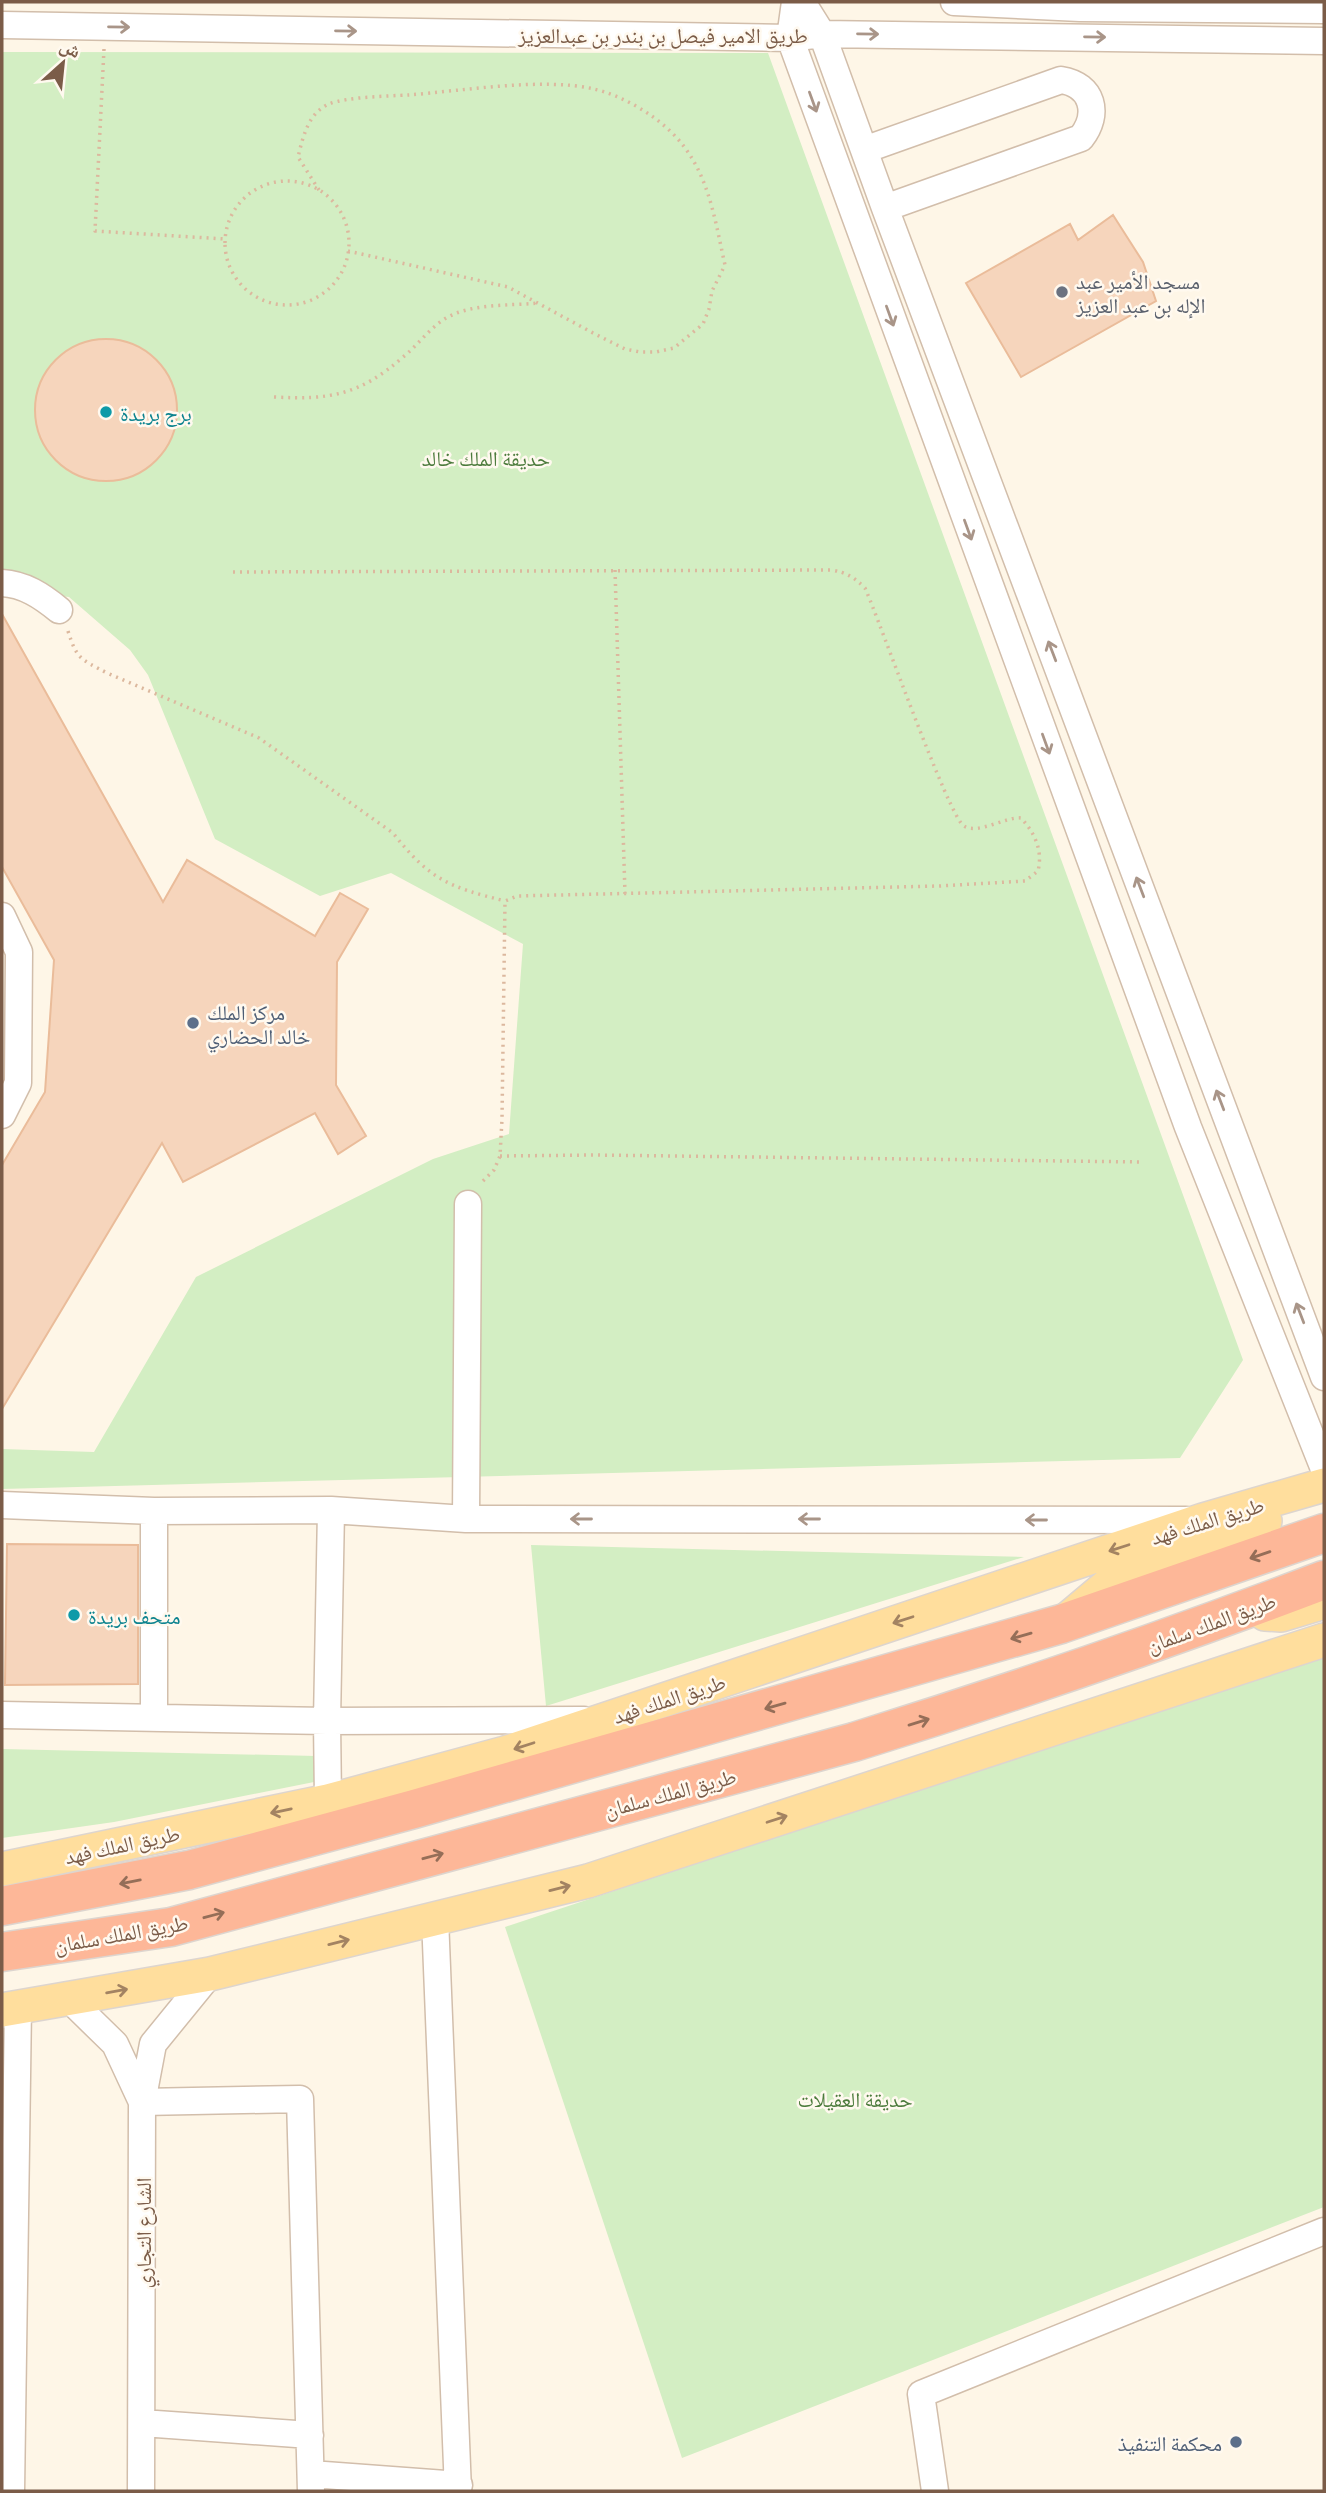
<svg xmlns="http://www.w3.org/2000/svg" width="1326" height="2493" font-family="Barlow,'Noto Naskh Arabic',sans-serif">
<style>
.green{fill:#d3eec3}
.building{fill:#f6d5bc;stroke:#eabc9a;stroke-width:2}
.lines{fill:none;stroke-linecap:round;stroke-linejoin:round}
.minor-casing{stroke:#d2beab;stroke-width:29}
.major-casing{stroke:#ddd5cf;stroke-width:36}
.highway-casing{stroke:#ddd5cf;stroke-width:41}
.path{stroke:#dcb89e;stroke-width:3.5;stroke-dasharray:2 5;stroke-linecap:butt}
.minor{stroke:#fff;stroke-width:26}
.major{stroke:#ffde9d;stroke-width:33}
.highway{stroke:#fdb798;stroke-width:38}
.oneway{stroke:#a99588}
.oneway2{stroke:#a38362}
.oneway3{stroke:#956e58}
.worship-dot{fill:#6b7280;stroke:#fff9ef;stroke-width:2.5}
.culture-dot{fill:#0f9aa8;stroke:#fff9ef;stroke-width:2.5}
.service-dot{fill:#5c6f8a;stroke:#fff9ef;stroke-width:2.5}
.labels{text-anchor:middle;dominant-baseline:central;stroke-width:5;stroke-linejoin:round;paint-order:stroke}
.street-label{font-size:21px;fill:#7b5c48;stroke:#fff9ef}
.worship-label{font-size:21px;fill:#5b616d;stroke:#fff9ef;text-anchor:start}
.culture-label{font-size:21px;fill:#0d838f;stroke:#fff9ef;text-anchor:start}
.park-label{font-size:21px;fill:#4c7b3c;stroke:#fff9ef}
.service-label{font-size:21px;fill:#4e5e75;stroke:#fff9ef;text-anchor:start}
</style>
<rect width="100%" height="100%" fill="#fef6e7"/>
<path class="green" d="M2,52L768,53L1243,1360L1180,1458L2,1489V1449L94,1452L196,1277L433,1159L509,1134L523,944L391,873L320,896L215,839L148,675L130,650L69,597L2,589Z
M531,1545L1024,1557L546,1706Z
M1324,1656V2207L682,2458L505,1927Z
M2,1749L316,1756L318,1769L314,1782L114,1822L2,1838Z"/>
<path class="building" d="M1113,215L1143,262L1156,301L1021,377L966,283L1070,224L1078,240Z
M35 410a71 71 0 1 1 142 0a71 71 0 1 1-142 0Z
M2,614L163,902L187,860L315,936L340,893L368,909L337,962L336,1085L366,1136L338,1154L315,1113L183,1182L162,1143L2,1409V1165L45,1092L54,960L2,867Z
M7,1544L138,1545V1684L5,1685Z"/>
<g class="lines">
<defs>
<path id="minor" d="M795,2L790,38L1188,1127L1324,1469
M802,2L822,34L885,208L1324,1377
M954,2L1080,8L1324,10
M2,25L790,38L822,34L1324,41
M864,150L1061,80C1093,85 1100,114 1081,138L885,208
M2,583C24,584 42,596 59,610
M2,916L19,952L18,1083L2,1115
M2,1505L154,1511L331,1510L466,1519L1186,1520
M154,1511V1718
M466,1519L468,1204
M2,1715L327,1721L584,1720
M328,1801L327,1721L331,1510
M435,1918L458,2491
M70,2000L115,2044L142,2102L141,2491
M142,2102L300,2099L311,2491
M142,2102L153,2044L210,1974
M142,2423L310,2435
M311,2474L459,2485
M11,2491L18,2007
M935,2491L921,2394L1324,2231"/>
<path id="major" d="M1265,1614L1281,1615L1324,1602
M1070,1617L1108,1585L1265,1521
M2,1869L328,1801L505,1753L1203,1520L1324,1485
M2,2010L210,1974L588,1881L1324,1640"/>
<path id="highway" d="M2,1906L189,1870L414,1809L1061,1624L1324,1533
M2,1952L171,1927L854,1742C1012,1693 1169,1639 1324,1580"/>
</defs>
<use href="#minor" class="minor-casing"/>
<use href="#major" class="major-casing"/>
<use href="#highway" class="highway-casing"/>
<path class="path" d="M104,49L95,231L225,239
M225 243a62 62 0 1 1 124 0a62 62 0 1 1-124 0Z
M319,190L298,157C303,137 308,113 329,104C345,97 390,96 408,95C462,91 543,77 594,89C620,95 650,112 669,130C708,166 714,216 725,265L712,291L709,309L703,324L674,348L656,352H640L625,349L593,333L508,287L348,251
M274,397C330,400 360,395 403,357C417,346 428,330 443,320C468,303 508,306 538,303
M615,570L625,894
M233,572L832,570C847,573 854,577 865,588C879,619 949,818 964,826C978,835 1007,816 1021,818C1035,833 1043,851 1038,871L1025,881L939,886L517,896L505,901L502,1119L500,1156L494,1170L480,1184
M68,631C77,660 81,659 107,673L259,738L393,833C430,880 449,887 505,901
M500,1156L595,1155L1143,1162"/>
<use href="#minor" class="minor"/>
<use href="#major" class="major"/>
<use href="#highway" class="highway"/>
</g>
<defs><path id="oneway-shaft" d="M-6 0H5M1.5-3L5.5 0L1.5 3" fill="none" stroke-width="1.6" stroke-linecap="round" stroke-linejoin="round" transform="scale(1.75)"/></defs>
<g class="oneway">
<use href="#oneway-shaft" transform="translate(119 27) rotate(1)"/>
<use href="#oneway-shaft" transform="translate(346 31) rotate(1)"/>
<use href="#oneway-shaft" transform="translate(868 34) rotate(1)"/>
<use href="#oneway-shaft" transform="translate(1095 37) rotate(1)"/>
<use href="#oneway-shaft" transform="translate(813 102) rotate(70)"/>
<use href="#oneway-shaft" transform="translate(890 316) rotate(70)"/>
<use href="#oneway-shaft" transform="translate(968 530) rotate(70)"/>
<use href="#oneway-shaft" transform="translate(1052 651) rotate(-111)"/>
<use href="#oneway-shaft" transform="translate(1046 744) rotate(70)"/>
<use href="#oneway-shaft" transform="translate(1140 887) rotate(-111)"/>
<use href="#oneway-shaft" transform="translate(1220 1100) rotate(-111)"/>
<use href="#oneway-shaft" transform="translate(1300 1313) rotate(-111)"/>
<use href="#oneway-shaft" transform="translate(581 1519) rotate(-180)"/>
<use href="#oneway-shaft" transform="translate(809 1519) rotate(-180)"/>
<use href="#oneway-shaft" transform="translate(1036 1520) rotate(-180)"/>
</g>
<g class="oneway2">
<use href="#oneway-shaft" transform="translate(1119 1548) rotate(162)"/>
<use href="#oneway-shaft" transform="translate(903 1620) rotate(162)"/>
<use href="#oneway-shaft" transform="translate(524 1746) rotate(162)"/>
<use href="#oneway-shaft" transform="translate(281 1811) rotate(168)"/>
<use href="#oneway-shaft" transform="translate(777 1819) rotate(-18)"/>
<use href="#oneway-shaft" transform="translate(560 1888) rotate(-14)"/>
<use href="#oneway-shaft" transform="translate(339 1942) rotate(-14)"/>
<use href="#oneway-shaft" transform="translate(117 1991) rotate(-10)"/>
</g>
<g class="oneway3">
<use href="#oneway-shaft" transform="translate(1260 1555) rotate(161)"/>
<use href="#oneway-shaft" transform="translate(1021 1636) rotate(164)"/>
<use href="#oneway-shaft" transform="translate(775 1706) rotate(164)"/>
<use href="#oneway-shaft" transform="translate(919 1722) rotate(-17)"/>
<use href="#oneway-shaft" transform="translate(433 1856) rotate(-15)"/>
<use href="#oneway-shaft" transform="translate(130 1882) rotate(169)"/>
<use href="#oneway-shaft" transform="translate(214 1915) rotate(-15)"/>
</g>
<circle class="worship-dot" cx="1062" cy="292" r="7"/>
<g class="culture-dot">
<circle cx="106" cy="412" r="7"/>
<circle cx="74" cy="1615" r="7"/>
</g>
<g class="service-dot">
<circle cx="193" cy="1023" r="7"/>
<circle cx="1236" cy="2442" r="7"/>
</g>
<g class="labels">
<g class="street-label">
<text x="663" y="34">طريق الامير فيصل بن بندر بن عبدالعزيز</text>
<text transform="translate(1207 1520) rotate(-17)">طريق الملك فهد</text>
<text transform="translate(1211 1622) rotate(-20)">طريق الملك سلمان</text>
<text transform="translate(669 1698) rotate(-18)">طريق الملك فهد</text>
<text transform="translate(670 1792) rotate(-15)">طريق الملك سلمان</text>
<text transform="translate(122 1844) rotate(-12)">طريق الملك فهد</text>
<text transform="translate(121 1933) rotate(-10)">طريق الملك سلمان</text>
<text transform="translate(142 2233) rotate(-90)">الشارع التجاري</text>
</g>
<g class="worship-label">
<text x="1076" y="280">مسجد الأمير عبد<tspan x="1076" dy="24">الإله بن عبد العزيز</tspan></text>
</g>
<g class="culture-label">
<text x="120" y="412">برج بريدة</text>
<text x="88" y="1615">متحف بريدة</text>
</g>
<g class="park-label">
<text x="486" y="457">حديقة الملك خالد</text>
<text x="855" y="2098">حديقة العقيلات</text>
</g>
<g class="service-label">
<text x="207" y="1011">مركز الملك<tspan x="207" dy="24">خالد الحضاري</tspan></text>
<text x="1222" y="2442" text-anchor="end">محكمة التنفيذ</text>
</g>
</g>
<rect width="1326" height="2493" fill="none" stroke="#7b5c48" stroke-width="7"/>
<g transform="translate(63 63) rotate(27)" stroke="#fff9ef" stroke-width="5" paint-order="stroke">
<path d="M0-5L12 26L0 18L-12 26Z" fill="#7b5c48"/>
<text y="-10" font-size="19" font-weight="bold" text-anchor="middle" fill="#7b5c48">ش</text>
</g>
</svg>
